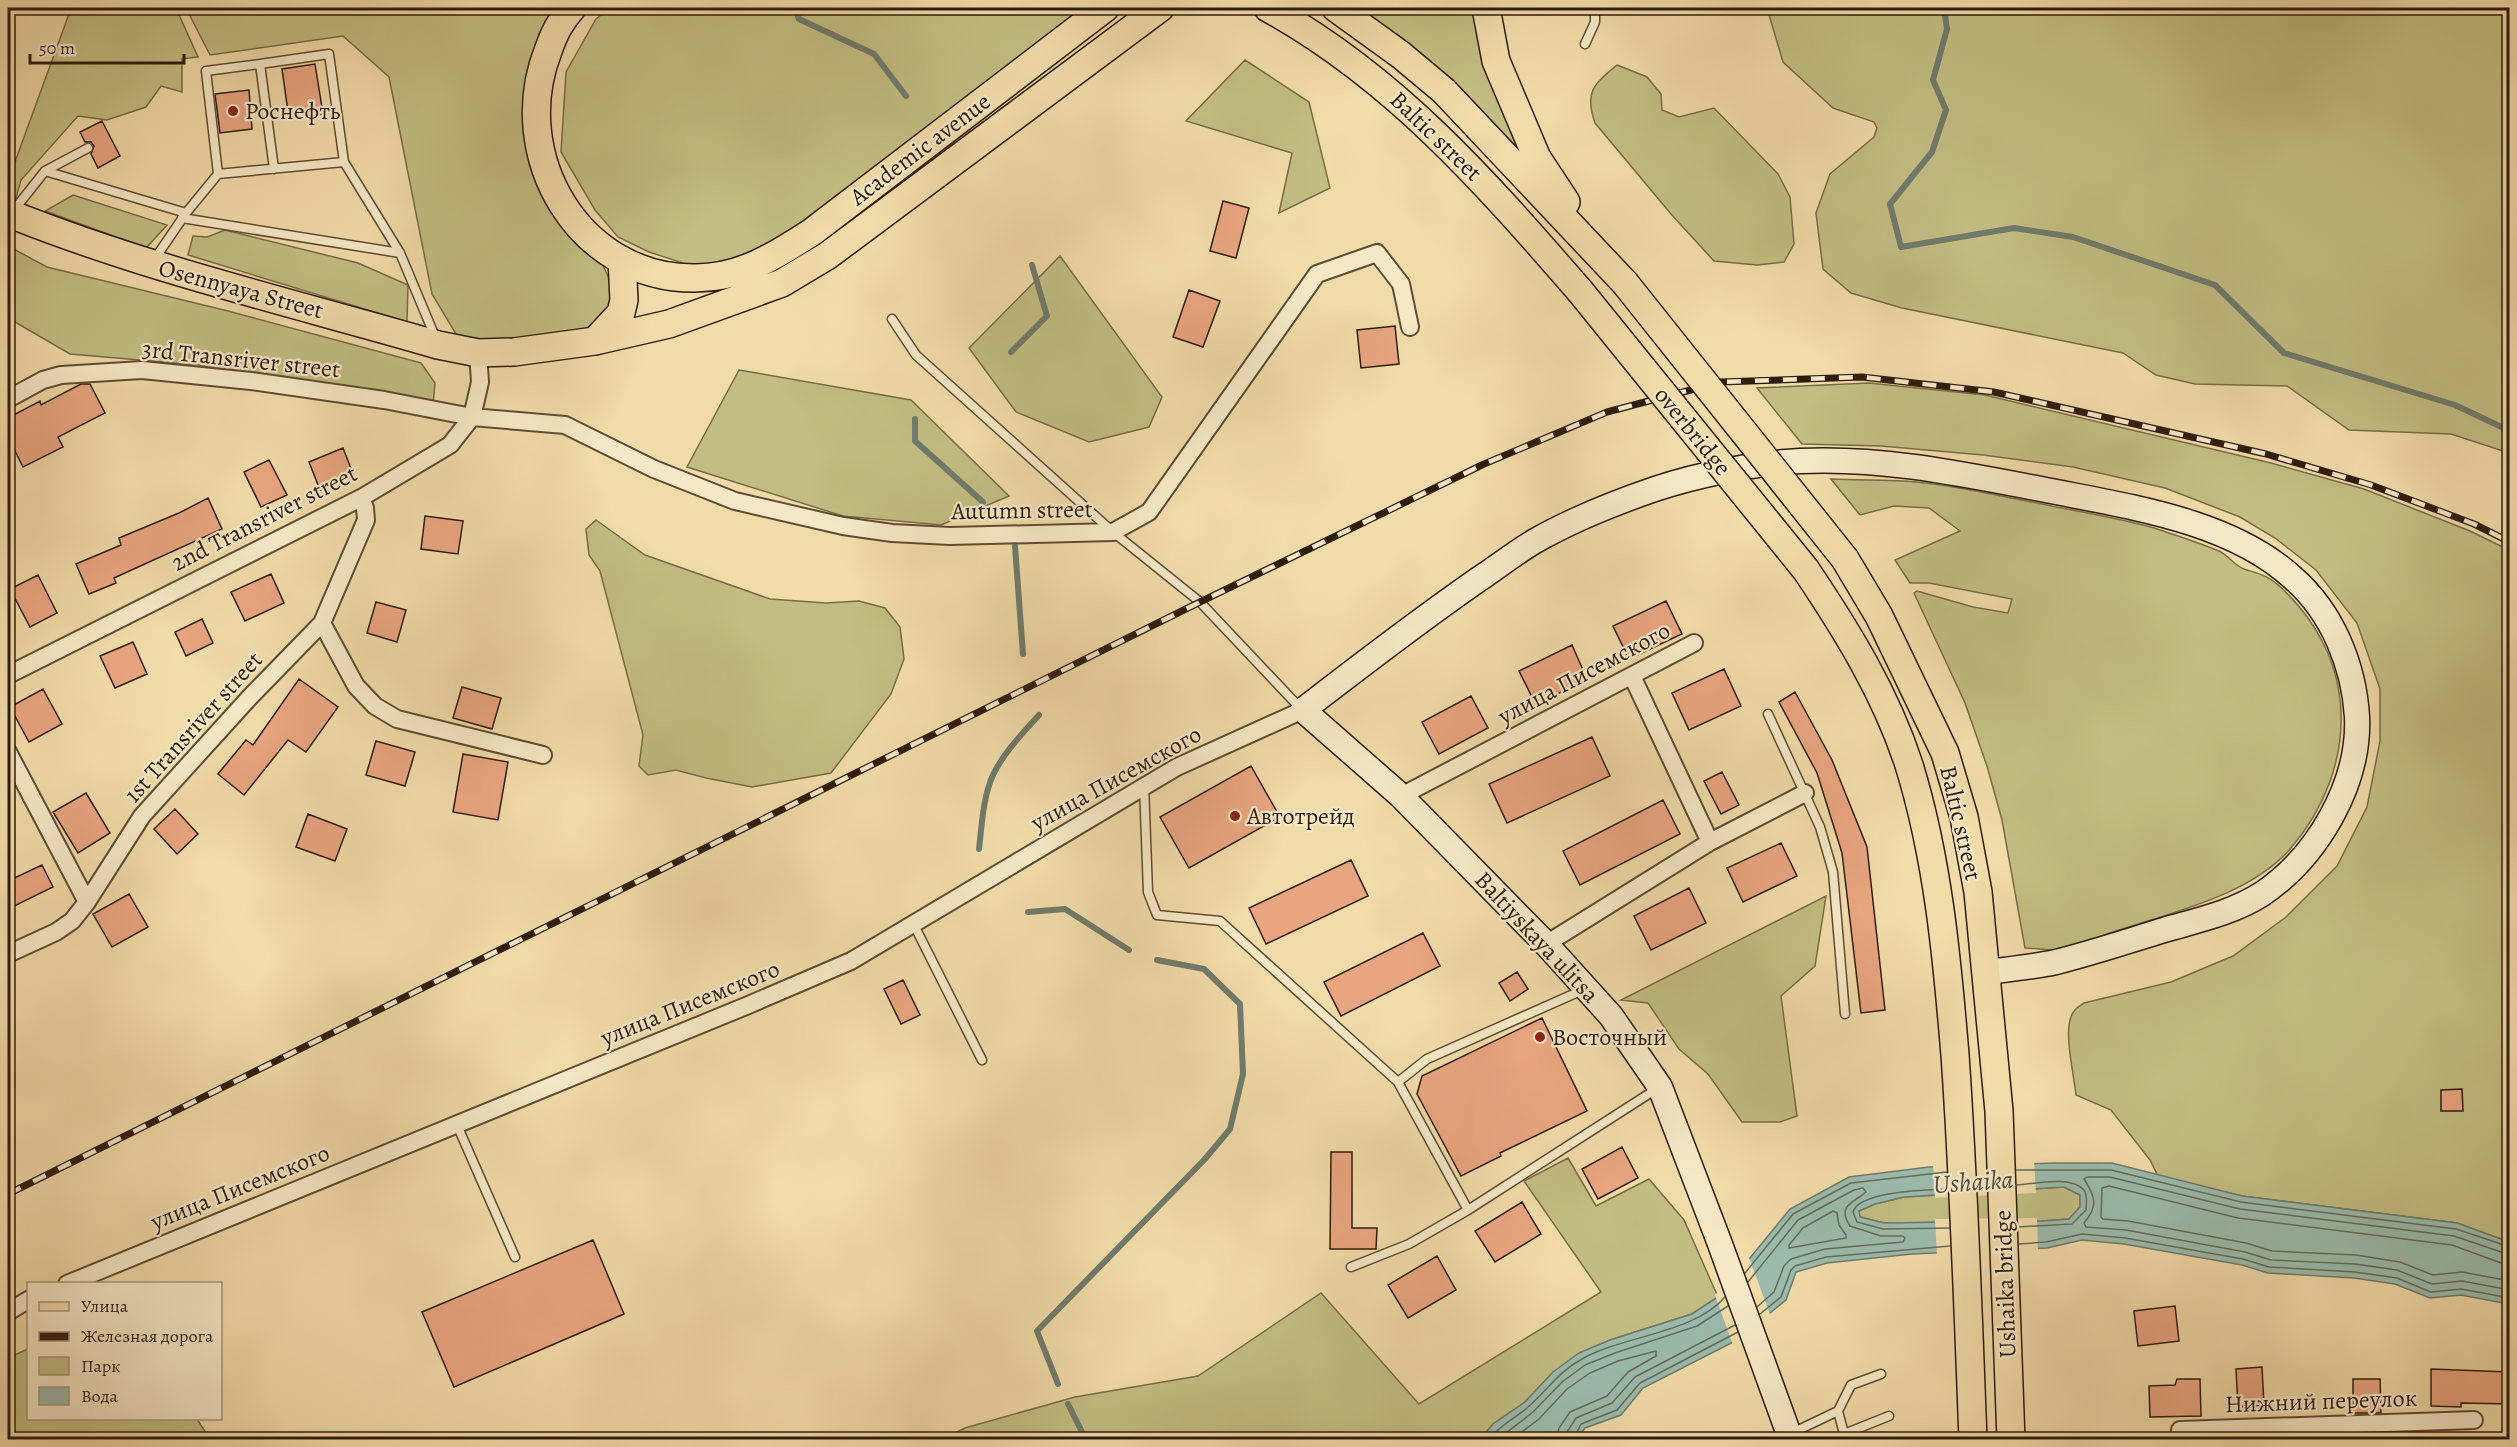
<svg xmlns="http://www.w3.org/2000/svg" width="2517" height="1447" font-family="Alegreya,serif">
<style>
.green{fill:#c2bd82;stroke:#786c46;stroke-width:1.5}
.water{fill:#9bbbad;stroke:#707b6c;stroke-width:1.5;fill-rule:evenodd}
.pier{fill:#f1dba9}
.lines{fill:none;stroke-linecap:round;stroke-linejoin:round}
.shore{stroke:#656c5c;stroke-width:1.5}
.stream{stroke:#707b6c;stroke-width:6}
.building{fill:#e8a580;stroke:#2f1c0b;stroke-width:1.5}
.lane-casing{stroke:#604c32;stroke-width:11}
.street-casing{stroke:#604c32;stroke-width:20}
.secondary-casing{stroke:#2f1c0b;stroke-width:27}
.primary-casing{stroke:#2f1c0b;stroke-width:30}
.lane{stroke:#f6e8c7;stroke-width:8}
.street{stroke:#f6e8c7;stroke-width:16}
.secondary{stroke:#f6e8c7;stroke-width:24}
.primary{stroke:#f1dba9;stroke-width:27}
.rail-casing{stroke:#2f1c0b;stroke-width:7}
.rail{stroke:#f6e8c7;stroke-width:4.5;stroke-dasharray:14;stroke-linecap:butt}
.primary-bridge-casing{stroke:#2f1c0b;stroke-width:30;stroke-linecap:butt}
.primary-bridge{stroke:#f1dba9;stroke-width:27}
.poi-dot{fill:#8f2418;stroke:#f6e8c7;stroke-width:2}
.labels{text-anchor:middle;dominant-baseline:central;stroke-width:4.5;stroke-linejoin:round;paint-order:stroke}
.poi-label{font-size:24px;fill:#2f1c0b;stroke:#f6e8c7;text-anchor:start}
.street-label{font-size:24px;fill:#2f1c0b;stroke:#f6e8c7}
.water-label{font-size:26px;font-style:italic;fill:#4f4c3c;stroke:#f6e8c7}
</style>
<rect width="100%" height="100%" fill="#f1dba9"/>
<filter id="stains"><feTurbulence type="fractalNoise" baseFrequency=".00333" numOctaves="4"/><feColorMatrix values="0 0 0 0 .2 0 0 0 0 .09 0 0 0 0 .02 0 0 0 .5 -.17"/></filter>
<radialGradient id="worn" r=".72"><stop offset=".6" stop-color="#630" stop-opacity="0"/><stop offset="1" stop-color="#630" stop-opacity=".3"/></radialGradient>
<path class="green" d="M122,8H176L198,57L182,59V92L161,86L146,107L107,120L78,116L21,180L16,198L8,194V181L69,14Z
M186,8H558L539,34L528,114L579,242L602,263L614,290L611,312L582,332L530,343L459,339L432,294L389,77L343,36L210,55Z
M610,8H1085L802,228L736,262L695,267L649,252L618,237L595,210L561,152L566,72L596,19Z
M1360,8H1485L1523,155Z
M1767,8H2509V453L2451,434L2349,430L2287,386L2195,384L2156,375L2123,353L1902,308L1851,293L1823,269L1816,213L1830,174L1874,137L1877,128L1874,122L1833,108L1783,62Z
M1245,60L1309,102L1330,188L1279,213L1292,153L1186,121Z
M1617,65L1647,77L1661,94L1662,110L1679,117L1714,108L1778,174L1790,197L1794,244L1784,262L1757,265L1714,261L1671,214L1595,123C1584,92 1594,84 1617,65Z
M73,195L167,225L146,248L45,211Z
M225,230L358,263L408,285L407,322L188,255L193,236L207,237Z
M8,246L47,267L228,311L421,363L435,383L433,405L198,365L70,354L8,318Z
M1060,256L1162,397L1149,427L1089,442L1016,412L969,348Z
M739,370L911,400L1009,496L941,525L843,516L687,467Z
M1869,383L1985,395L2271,463L2364,489L2470,531L2509,550V1242L2457,1223L2242,1196L2158,1176L2150,1160L2111,1110L2076,1095C2074,1075 2064,1034 2071,1017C2073,1010 2078,1007 2084,1003L2171,982L2233,956L2286,917L2337,866L2367,807L2380,741V689L2357,623L2316,570L2275,538L2240,517L2165,488L2073,467L1983,455L1881,446L1802,444L1757,388Z
M1831,479C1855,480 1880,480 1905,481C1955,485 2006,497 2056,507C2088,513 2122,519 2154,528C2175,535 2198,542 2219,551C2228,555 2235,566 2244,569C2256,573 2267,575 2277,584C2360,657 2360,766 2291,848C2251,895 2173,912 2116,931C2100,936 2083,946 2067,949C2054,952 2038,948 2025,948L2002,820L1987,766L1965,703L1914,593L1917,591L1973,607L2008,613L2012,599L1929,583H1910L1895,560L1960,531L1929,508L1894,506L1860,515Z
M596,520L645,555L770,599L826,603L859,601L885,608L900,627L904,659L891,694L831,773L752,787L706,778L676,770L648,775L639,766L643,735L600,571L589,555L586,529Z
M1826,896L1815,966L1781,996L1797,1116L1780,1122H1742L1708,1074L1679,1049L1648,1003L1621,1000Z
M1568,1158L1596,1206L1649,1179L1684,1220L1718,1297L1692,1314L1610,1340L1553,1372L1525,1402L1493,1424L1480,1439L941,1440L965,1428L1075,1397L1198,1376L1321,1293L1419,1404L1601,1292L1524,1181Z
M2064,1187L2080,1195V1207L2069,1219L2042,1221L1884,1223L1860,1217L1859,1211L1875,1204L1904,1197Z
M28,1349V1418L197,1419L210,1439H8V1358Z"/>
<path class="water" d="M2054,1163H2112L2242,1196L2457,1223L2509,1242V1304L2461,1295L2430,1298L2395,1284L2354,1278L2268,1273L2242,1265L2124,1244L2082,1240L2047,1248L1912,1254L1827,1263L1796,1272L1786,1300L1737,1340L1643,1388L1621,1415L1585,1428L1577,1439L1480,1440L1493,1424L1525,1402L1553,1372L1579,1353L1610,1340L1692,1314L1718,1297L1790,1209L1849,1177L1929,1167ZM2064,1187L2080,1195V1207L2069,1219L2042,1221L1884,1223L1860,1217L1859,1211L1875,1204L1904,1197Z"/>
<path class="pier" d="M2034,1160L2036,1193L1935,1198L1933,1164Z
M2037,1218L2038,1252L1937,1256L1935,1219Z
M1748,1255L1771,1317L1733,1345L1715,1295Z"/>
<g class="lines">
<path class="shore" d="M2016,1170H2111L2241,1202L2456,1229L2510,1247
M2017,1185C2035,1184 2070,1175 2084,1190C2088,1195 2086,1204 2086,1210L2072,1224L2018,1227
M1948,1189C1929,1190 1859,1191 1853,1212L1857,1222L1883,1229L1950,1228
M1833,1211L1837,1213L1839,1225L1846,1235V1238L1789,1248V1245L1803,1228Z
M2019,1244L2046,1242L2082,1234L2125,1238L2243,1259L2269,1267L2355,1272L2397,1278L2431,1292L2461,1289L2510,1298
M2510,1255L2454,1236L2240,1209L2110,1177H2087L2084,1179C2095,1196 2099,1206 2084,1223L2086,1227L2126,1230L2245,1252L2271,1260L2355,1264L2397,1270L2432,1284L2462,1281L2510,1290
M2510,1264L2501,1263L2452,1245L2238,1218L2109,1186L2102,1188L2101,1217L2103,1219L2128,1221L2246,1243L2272,1251L2356,1255L2400,1262L2433,1275L2462,1272L2510,1281
M1745,1273L1793,1214L1851,1183L1947,1172
M1748,1282L1798,1220L1854,1190L1863,1188L1866,1192C1855,1202 1836,1205 1850,1226L1881,1236H1903L1905,1238L1903,1242L1825,1249L1791,1259L1784,1266L1774,1292L1757,1307
M1760,1314L1781,1297L1791,1270L1795,1266L1826,1257L1950,1246
M1488,1440C1499,1426 1514,1419 1527,1408C1546,1392 1559,1371 1582,1359C1622,1336 1695,1333 1725,1297
M1497,1440L1533,1412L1562,1382L1585,1365L1615,1353L1697,1326L1728,1306
M1511,1440L1539,1419L1567,1389L1590,1373L1618,1361L1656,1351V1356L1628,1372L1607,1396L1570,1412L1559,1428L1556,1440
M1565,1440L1567,1432L1576,1418L1612,1403L1635,1377L1735,1325
M1573,1440L1581,1424L1617,1410L1640,1383L1738,1332"/>
<path class="stream" d="M795,8L799,19L874,54L906,96
M1944,8L1947,29L1933,80L1946,110L1932,152L1890,204L1901,247L2014,228L2073,237L2215,285L2284,353L2455,405L2510,431
M1011,352L1047,316L1032,265
M915,419V441L983,502
M1015,546L1023,654
M979,849C982,824 983,797 993,775C1004,752 1023,733 1039,715
M1028,912L1065,909L1129,950
M1058,1384L1037,1331L1205,1159L1230,1129L1243,1074L1240,1004L1204,969L1157,960
M1068,1404L1086,1440"/>
</g>
<path class="building" d="M315,64L323,114L289,119L282,69Z
M249,90L252,129L220,133L215,94Z
M102,121L120,156L98,168L91,154L94,146L91,142H85L80,132Z
M1223,201L1249,208L1236,258L1210,251Z
M1189,290L1220,301L1203,347L1173,337Z
M1395,326L1399,364L1361,368L1357,330Z
M81,384H90L105,413L58,437L63,447L23,467L8,437V418L40,401L41,405Z
M343,448L354,476L320,490L309,462Z
M269,460L287,495L261,507L244,472Z
M208,498L222,529L114,578L116,583L89,594L76,564L121,545L119,538L179,513Z
M425,516L463,521L458,554L421,549Z
M271,574L284,603L245,621L231,592Z
M38,575L57,613L30,627L10,589Z
M1666,601L1682,634L1629,659L1613,626Z
M376,602L406,610L397,642L367,633Z
M202,619L213,643L186,656L175,632Z
M133,642L147,674L115,688L100,656Z
M1572,645L1587,679L1536,705L1519,671Z
M1724,669L1741,706L1689,730L1672,693Z
M299,679L338,707L306,752L288,740L244,795L218,774L246,740L253,745Z
M462,687L501,698L492,729L453,718Z
M43,689L62,724L29,742L10,707Z
M1795,692L1832,760L1867,847L1885,1010L1861,1013L1842,853L1817,773L1779,702Z
M1471,696L1488,728L1439,754L1422,722Z
M1592,737L1610,776L1507,823L1489,784Z
M376,741L415,752L405,786L366,775Z
M463,754L508,762L498,820L453,812Z
M1251,766L1280,817L1189,868L1160,817Z
M1722,772L1739,805L1721,814L1704,781Z
M86,793L110,833L78,853L53,812Z
M1663,800L1680,834L1580,885L1563,851Z
M175,809L198,834L177,854L154,829Z
M308,814L347,829L335,861L296,847Z
M1781,843L1797,876L1743,902L1727,868Z
M1351,860L1368,896L1266,944L1249,908Z
M42,865L53,887L8,909V881Z
M1689,888L1706,923L1651,950L1634,916Z
M129,894L148,927L112,947L93,914Z
M1423,933L1440,966L1341,1016L1324,982Z
M1517,972L1528,989L1510,1001L1499,983Z
M903,980L920,1015L901,1024L884,989Z
M1542,1018L1587,1111L1500,1153L1501,1156L1461,1176L1417,1094L1422,1076Z
M2462,1089L2463,1111H2441V1090Z
M1622,1147L1638,1178L1598,1199L1582,1169Z
M1331,1152H1352V1228H1377L1376,1249H1330Z
M1522,1202L1541,1234L1495,1262L1475,1231Z
M593,1240L624,1314L454,1387L422,1312Z
M1437,1256L1456,1290L1408,1318L1388,1285Z
M2175,1306L2179,1341L2138,1346L2134,1311Z
M2262,1367L2264,1405L2238,1407L2236,1369Z
M2431,1369L2510,1372V1404L2461,1403V1407L2431,1406Z
M2177,1379H2200L2201,1416L2150,1417L2149,1386L2175,1385Z
M2353,1379H2380L2381,1413H2353Z"/>
<g class="lines">
<defs>
<path id="lane" d="M1585,44L1595,22V8
M274,169L260,64L329,54L344,162
M45,171L186,213
M218,174L206,71L260,64
M14,210L45,171L88,148
M182,218L400,253
M154,260L186,213L218,174L344,162L400,253L436,339
M892,319L916,355L1113,532L1200,602L1302,710
M1768,714L1820,827L1833,872L1845,1014
M1144,785L1148,892L1157,915L1220,921L1398,1082L1468,1210
M914,925L982,1060
M1398,1082L1427,1059L1585,989
M457,1125L515,1257
M1351,1267L1409,1244L1468,1210L1658,1088
M1881,1374L1851,1385L1838,1411L1844,1434L1889,1416
M1792,1433L1838,1411"/>
<path id="street" d="M8,399L43,380L61,375L142,370L251,381L384,400L472,417L565,425L654,469L735,501L843,526L892,533L950,536L1113,532L1149,512L1317,274L1377,253L1401,284L1410,327
M322,623L356,686L375,706L397,719L543,755
M8,675L361,498L450,445L472,417L480,382L478,353
M1632,676L1710,842
M8,752L87,902
M1401,796L1694,643
M1546,944L1710,842L1805,793
M8,954L56,932L72,921L87,902L142,816L249,698L322,623L366,520L365,508L361,498
M67,1284L746,1006L851,961L1177,767L1303,710
M8,1312L28,1300
M2180,1440V1430L2474,1420"/>
<path id="secondary" d="M1791,1440L1720,1244L1660,1087L1611,1016L1546,944L1401,796L1303,710C1363,664 1422,618 1485,575C1501,564 1518,551 1535,541C1572,520 1614,503 1655,489C1697,475 1756,463 1800,461C1882,457 1962,474 2041,489C2124,506 2229,519 2293,578C2332,612 2354,665 2357,717C2360,784 2317,857 2262,894C2232,913 2198,920 2164,930C2128,941 2092,953 2056,962C2033,967 2010,969 1987,972"/>
<path id="primary" d="M572,8C560,21 554,34 548,51C507,156 579,279 695,278C741,278 775,256 812,232L1105,8
M1268,8C1395,78 1486,183 1580,291
M1336,8L1401,55L1444,91L1625,283
M1486,8L1496,61L1537,158L1566,202
M8,213C147,269 294,303 438,345L478,353L514,352L595,341L669,324L782,283L827,256L1160,8
M595,341L621,313L624,300L622,260
M1845,559L1879,616L1945,753L1964,817L1978,892L1999,1111L2011,1440
M1806,570C1847,631 1886,694 1909,765C1938,859 1947,958 1955,1055C1964,1183 1968,1311 1973,1440"/>
</defs>
<use href="#lane" class="lane-casing"/>
<use href="#street" class="street-casing"/>
<use href="#secondary" class="secondary-casing"/>
<use href="#primary" class="primary-casing"/>
<use href="#lane" class="lane"/>
<use href="#street" class="street"/>
<use href="#secondary" class="secondary"/>
<use href="#primary" class="primary"/>
<defs>
<path id="rail" d="M8,1194L1200,602L1484,464L1607,412L1721,382L1862,377L1994,392L2266,454L2371,485L2474,524L2510,542"/>
</defs>
<use href="#rail" class="rail-casing"/>
<use href="#rail" class="rail"/>
<defs>
<path id="primary-bridge" d="M1625,283L1845,559
M1580,291L1806,570"/>
</defs>
<use href="#primary-bridge" class="primary-bridge-casing"/>
<use href="#primary-bridge" class="primary-bridge"/>
</g>
<g class="poi-dot">
<circle cx="233" cy="111" r="6"/>
<circle cx="1235" cy="816" r="6"/>
<circle cx="1540" cy="1037" r="6"/>
</g>
<g class="labels">
<g class="poi-label">
<text x="245" y="111">Роснефть</text>
<text x="1247" y="816">Автотрейд</text>
<text x="1552" y="1037">Восточный</text>
</g>
<g class="street-label">
<text transform="translate(1436 136) rotate(44)">Baltic street</text>
<text transform="translate(920 149) rotate(-37)">Academic avenue</text>
<text transform="translate(241 289) rotate(15)">Osennyaya Street</text>
<text transform="translate(241 359) rotate(6)">3rd Transriver street</text>
<text transform="translate(1693 431) rotate(51)">overbridge</text>
<text transform="translate(1022 510) rotate(-1)">Autumn street</text>
<text transform="translate(264 518) rotate(-27)">2nd Transriver street</text>
<text transform="translate(1584 673) rotate(-28)">улица Писемского</text>
<text transform="translate(193 727) rotate(-48)">1st Transriver street</text>
<text transform="translate(1116 778) rotate(-29)">улица Писемского</text>
<text transform="translate(1961 823) rotate(77)">Baltic street</text>
<text transform="translate(1537 937) rotate(47)">Baltiyskaya ulitsa</text>
<text transform="translate(690 1003) rotate(-22)">улица Писемского</text>
<text transform="translate(240 1187) rotate(-22)">улица Писемского</text>
<text transform="translate(2005 1284) rotate(-92)">Ushaika bridge</text>
<text transform="translate(2321 1401) rotate(-2)">Нижний переулок</text>
</g>
<g class="water-label">
<text transform="translate(1973 1182) rotate(-4)">Ushaika</text>
</g>
</g>
<rect width="2517" height="1447" fill="none" stroke="#f1dba9" stroke-width="30"/>
<rect x="9" y="9" width="2499" height="1429" fill="none" stroke="#2f1c0b" stroke-width="3"/>
<rect x="15" y="15" width="2487" height="1417" fill="none" stroke="#2f1c0b" stroke-width="1.5"/>
<rect x="27" y="1282" width="195" height="138" fill="#f6e8c7" stroke="#a6967c" stroke-width="1.5"/>
<rect x="39" y="1302" width="30" height="9" fill="#f1dba9" stroke="#a6967c" stroke-width="1.5"/>
<text x="81" y="1312" font-size="18" fill="#2f1c0b">Улица</text>
<rect x="39" y="1332" width="30" height="9" fill="#2f1c0b" stroke="#a6967c" stroke-width="1.5"/>
<text x="81" y="1342" font-size="18" fill="#2f1c0b">Железная дорога</text>
<rect x="39" y="1357" width="30" height="18" fill="#c2bd82" stroke="#a6967c" stroke-width="1.5"/>
<text x="81" y="1372" font-size="18" fill="#2f1c0b">Парк</text>
<rect x="39" y="1387" width="30" height="18" fill="#9bbbad" stroke="#a6967c" stroke-width="1.5"/>
<text x="81" y="1402" font-size="18" fill="#2f1c0b">Вода</text>
<path d="M30 54v9h154v-9" fill="none" stroke="#2f1c0b" stroke-width="3"/>
<text x="39" y="54" font-size="18" fill="#2f1c0b" stroke="#f6e8c7" stroke-width="4.5" paint-order="stroke">50 m</text>
<rect width="100%" height="100%" filter="url(#stains)"/>
<rect width="100%" height="100%" fill="url(#worn)"/>
</svg>
